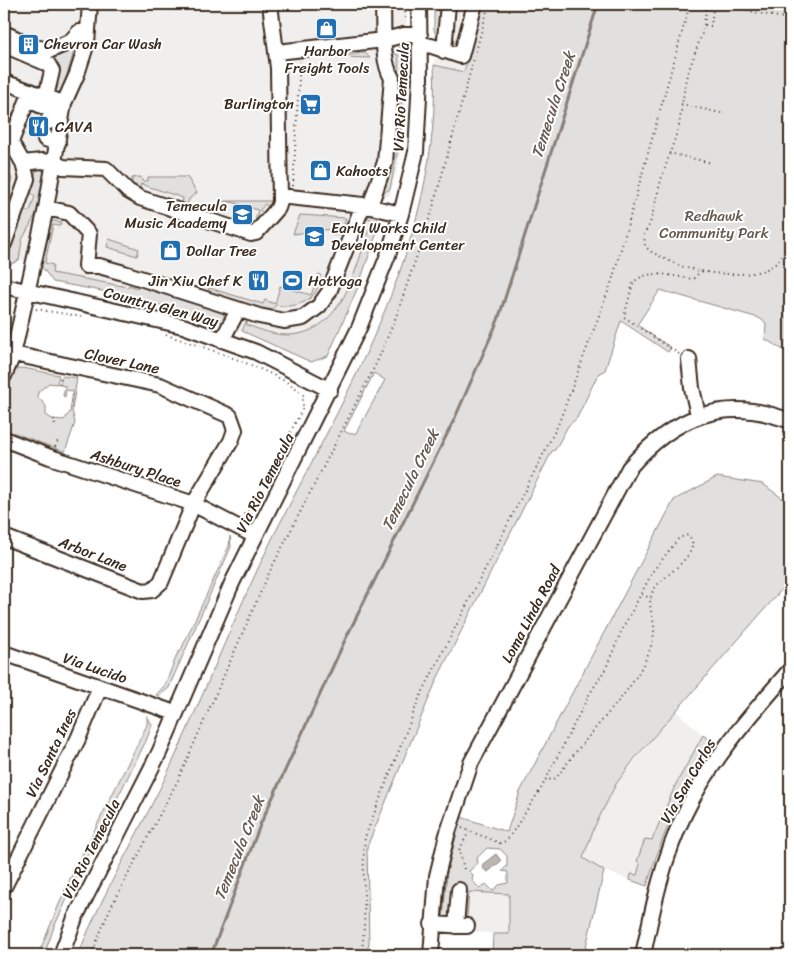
<svg xmlns="http://www.w3.org/2000/svg" width="794" height="959" font-family="Sriracha,sans-serif">
<style>
.built{fill:#f1efee}
.green{fill:#e2e0de;stroke:#8e857e;fill-rule:evenodd}
.water{fill:#bcb6b3;stroke:#887e77}
.lines{fill:none;stroke-linecap:round;stroke-linejoin:round}
.stream{stroke:#887e77;stroke-width:3}
.minor-tunnel{stroke:#d8d4d2;stroke-width:14;stroke-dasharray:14 7;stroke-linecap:butt}
.minor-casing{stroke:#3b2a1e;stroke-width:18}
.path{stroke:#3b2a1e;stroke-width:2;stroke-dasharray:1 4;stroke-linecap:butt}
.minor{stroke:#fff;stroke-width:14}
.labels{text-anchor:middle;dominant-baseline:central;stroke-width:4;stroke-linejoin:round;paint-order:stroke}
.poi-label{font-size:15px;fill:#3b2a1e;stroke:#fff;text-anchor:start}
.street-label{font-size:15px;fill:#3b2a1e;stroke:#fff}
.park-label{font-size:15px;fill:#65584e;stroke:#fff}
.water-label{font-size:16px;font-style:italic;fill:#685b52;stroke:#fff}
</style>
<rect width="100%" height="100%" fill="#fff"/>
<filter id="ink" filterUnits="userSpaceOnUse"><feTurbulence type="fractalNoise" baseFrequency=".02" numOctaves="2"/><feDisplacementMap in="SourceGraphic" scale="10" xChannelSelector="R" yChannelSelector="G"/><feConvolveMatrix kernelMatrix="1 2 1 2 8 2 1 2 1" color-interpolation-filters="sRGB"/></filter>
<g filter="url(#ink)">
<path class="built" d="M4,4H407L406,103L399,163L390,195L382,199L377,218L380,224L358,287L328,356L311,362L230,326L172,307L129,296L53,282L39,263L19,260L4,268Z
M434,4H483L464,73L434,65V60L438,58Z
M676,711L703,735L675,786L652,840L641,851L637,860L640,864L637,875L631,874L630,880L604,871L583,858L594,828L616,784Z
M469,892L510,894L509,935L466,931Z"/>
<path class="green" d="M434,4H442L437,37L434,30Z
M483,4H790V354L765,339L766,323L759,318L660,290L637,325L671,348L668,352L621,321L605,370L598,374L577,418L568,426L555,450L552,451L437,679L369,842L367,847L369,944L366,955H78C105,887 144,825 174,759C208,685 237,610 273,537C349,387 442,239 434,65L464,72ZM374,373L385,380L356,433L350,434L344,431Z
M392,44H400V49L403,52L401,134L390,189L383,193L380,192L394,148L399,94L398,55L393,54Z
M74,45L75,48L62,92L54,94L53,88L57,89L58,84L55,82L39,50L63,51L65,54L72,50L70,47Z
M329,50L339,56L365,53L370,58L306,56Z
M4,154L11,166L10,174L12,179L6,199L4,198Z
M39,168L45,172L38,210L22,240L19,260L4,268L6,259L4,251L22,211H30L35,196L30,192L36,171Z
M141,177L142,181H148V177H187L197,193L190,198L186,206L182,205L183,198L141,184L139,190L132,186V178Z
M224,201H274L270,208L265,204L260,210L265,215L254,225L258,210L232,202L223,203Z
M366,213L378,215L377,218L380,224L358,287L328,356L311,362L242,331L247,320V325C261,330 274,335 288,335C345,334 357,262 372,220L365,216Z
M300,215L346,218L341,235H331L332,229L293,234Z
M50,220L61,223L60,226L53,225L45,263L53,265L52,273L128,287L129,285L137,288L138,284L220,311L224,315V320L219,322L129,296L53,282L39,263Z
M109,239L139,249L137,256L107,247Z
M155,274L208,291L209,288L263,304L265,300L275,304L280,286L311,295L319,274L321,275C319,281 318,290 314,294C306,305 288,308 276,305L270,312L212,293L209,295L154,278Z
M23,368L59,375L57,384L49,383L38,392V397L46,406V415L52,419L64,420L70,412L73,391L66,390L65,397L63,396L65,386L60,385L62,376L77,378L72,410L75,423L65,452L4,429C4,414 2,369 23,368Z
M717,477L763,484L790,504V580L636,757L616,784L594,828L583,858L604,871L584,955H492L493,934H509V894L469,892L466,931L442,929L447,872L461,817L507,832L520,792L532,769L674,500ZM487,848L500,849L507,856V866L502,871L508,872V883L499,885L493,891L486,884L480,889L472,880L473,875L469,871L478,863L477,858Z
M230,536L231,547L172,680L169,688L159,696L156,695L165,685L178,652H180L229,546Z
M147,715L152,725L146,741L76,880L54,927L44,955H38L67,885L147,725Z
M703,735L714,743C682,786 662,835 647,886L630,880L631,874L637,875L640,864L637,861L645,839L652,840L675,786Z"/>
<path class="water" d="M496,854L501,861L488,872L482,868L483,864Z"/>
<g class="lines">
<path class="stream" d="M211,955L260,825L345,640L454,420L498,320L598,4"/>
<path class="minor-tunnel" d="M17,39L40,48"/>
<defs>
<path id="minor" d="M4,33L17,39
M420,44C436,45 446,52 461,56L475,4
M4,45L48,64L52,71L46,97
M40,48L49,51L71,41L79,32H88
M444,51L448,4
M277,52L384,40L404,35H420
M4,82L55,100
M31,101L50,110L49,122
M44,134L45,139L58,143
M4,137L11,142L23,163L27,179L4,244
M11,142L31,91
M23,163L42,161L55,163L63,167L106,169L128,191L140,198L251,234L256,233L278,208L280,202L278,68L270,4
M280,196L363,205L401,214
M370,206L385,162L392,78C381,62 384,24 383,4
M46,208L69,213L89,234L86,266H99L124,273L259,316L284,321L303,318L319,306L329,292L363,205
M4,286L183,326L256,352L330,390
M222,340L238,310
M4,352L160,385L230,416L235,430L231,441L193,505L161,582L152,590L143,591L4,537
M689,359L692,388L698,415
M4,376L13,355L46,208L64,103L77,74L87,43L90,4
M4,439L50,457L191,503L255,536
M4,653L175,713
M4,887L78,739L100,687
M432,924L467,926
M456,926L459,890
M61,955L75,918L159,753L232,583L359,328L388,255L401,214L416,152L420,79L419,4
M431,955L437,876L447,835L471,763L629,468C673,417 724,395 790,421
M643,955C653,907 663,858 685,813C711,759 751,715 790,670"/>
</defs>
<use href="#minor" class="minor-casing"/>
<path class="path" d="M707,4L703,31L686,78L679,126L661,180L650,224L644,234L645,246L650,251C659,256 669,261 678,265C700,274 754,280 774,265C782,259 786,247 790,238
M733,4L753,12L788,19
M405,18V4
M705,25L711,26L713,9L707,8
M681,104L725,114
M669,153L712,163
M293,186L300,61
M36,309L83,317
M166,335C193,343 287,374 303,395V408L251,508L242,516
M679,354L624,317L633,283C648,267 674,277 693,279L701,271
M59,384L61,376
M54,419L55,427
M55,447L58,440
M642,594L651,599
M462,828L500,843L506,841L510,836L542,787L589,695L606,668L621,632L653,571L679,538L688,535C707,553 658,578 653,591C647,603 652,612 654,625C655,634 652,645 648,654C634,688 607,713 585,741C575,752 566,765 557,777L552,780L546,779
M464,869L459,850L469,832
M4,906L7,899
M91,955L110,909L178,780L269,573L377,362L396,317L432,211L489,4
M361,955C368,916 361,876 365,837L419,699L558,425L612,281L690,4"/>
<use href="#minor" class="minor"/>
</g>
</g>
<defs>
<symbol id="shop-square" viewBox="-11 -11 22 22"><rect x="-9" y="-9" width="18" height="18" rx="4" fill="#1f6fb2" stroke="#fff"/><path d="M-5-2.5h2.3a2.7 3.5 0 0 1 5.4 0H5L5.5 6h-11ZM-1.5-2.5h3a1.5 2.3 0 0 0-3 0Z" fill="#fff"/></symbol>
<symbol id="building-square" viewBox="-11 -11 22 22"><rect x="-9" y="-9" width="18" height="18" rx="4" fill="#1f6fb2" stroke="#fff"/><path d="M-4-6H4V6H1V3H-1V6H-4ZM-2.5-4.3h1.7v1.8h-1.7ZM.8-4.3h1.7v1.8H.8ZM-2.5-1h1.7V.8h-1.7ZM.8-1h1.7V.8H.8Z" fill="#fff"/></symbol>
<symbol id="supermarket-square" viewBox="-11 -11 22 22"><rect x="-9" y="-9" width="18" height="18" rx="4" fill="#1f6fb2" stroke="#fff"/><path d="M-6-5.5h2.5l.6 2H6L4.5 2H-2.5L-4.4-4H-6ZM-1.5 3.2a1.3 1.3 0 1 0 .1 0ZM3 3.2a1.3 1.3 0 1 0 .1 0Z" fill="#fff"/></symbol>
<symbol id="restaurant-square" viewBox="-11 -11 22 22"><rect x="-9" y="-9" width="18" height="18" rx="4" fill="#1f6fb2" stroke="#fff"/><path d="M-5-6h1v4h1v-4h1v4h1v-4h1v5L-1.5 .5V6h-2V.5L-5-1ZM5-6V6H3V1.5H1.5Q1.5-4 5-6Z" fill="#fff"/></symbol>
<symbol id="school-square" viewBox="-11 -11 22 22"><rect x="-9" y="-9" width="18" height="18" rx="4" fill="#1f6fb2" stroke="#fff"/><path d="M0-5L7-2L0 1L-7-2ZM-4 1L0 2.5L4 1V4Q0 6-4 4Z" fill="#fff"/></symbol>
<symbol id="stadium-square" viewBox="-11 -11 22 22"><rect x="-9" y="-9" width="18" height="18" rx="4" fill="#1f6fb2" stroke="#fff"/><path d="M0-5a6.5 5 0 1 0 0 10a6.5 5 0 1 0 0-10ZM-3.5-1.8h7v3.6h-7Z" fill="#fff"/></symbol>
</defs>
<g fill-rule="evenodd">
<use href="#shop-square" x="314" y="16" width="25" height="25"/>
<use href="#building-square" x="16" y="32" width="25" height="25"/>
<use href="#supermarket-square" x="298" y="92" width="25" height="25"/>
<use href="#restaurant-square" x="26" y="114" width="25" height="25"/>
<use href="#shop-square" x="308" y="158" width="25" height="25"/>
<use href="#school-square" x="230" y="202" width="25" height="25"/>
<use href="#school-square" x="302" y="224" width="25" height="25"/>
<use href="#shop-square" x="158" y="238" width="25" height="25"/>
<use href="#restaurant-square" x="246" y="268" width="25" height="25"/>
<use href="#stadium-square" x="280" y="268" width="25" height="25"/>
</g>
<g class="labels">
<g class="poi-label">
<text x="44" y="44">Chevron Car Wash</text>
<text x="327" y="51" text-anchor="middle">Harbor<tspan x="327" dy="17">Freight Tools</tspan></text>
<text x="294" y="104" text-anchor="end">Burlington</text>
<text x="55" y="127">CAVA</text>
<text x="336" y="171">Kahoots</text>
<text x="227" y="206" text-anchor="end">Temecula<tspan x="227" dy="17">Music Academy</tspan></text>
<text x="331" y="228">Early Works Child<tspan x="331" dy="17">Development Center</tspan></text>
<text x="186" y="251">Dollar Tree</text>
<text x="242" y="281" text-anchor="end">Jin Xiu Chef K</text>
<text x="308" y="281">HotYoga</text>
</g>
<g class="street-label">
<text transform="translate(401 97) rotate(-87)">Via Rio Temecula</text>
<text transform="translate(161 307) rotate(15)">Country Glen Way</text>
<text transform="translate(122 361) rotate(12)">Clover Lane</text>
<text transform="translate(136 468) rotate(18)">Ashbury Place</text>
<text transform="translate(265 483) rotate(-63)">Via Rio Temecula</text>
<text transform="translate(93 554) rotate(21)">Arbor Lane</text>
<text transform="translate(531 614) rotate(-62)">Loma Linda Road</text>
<text transform="translate(95 668) rotate(19)">Via Lucido</text>
<text transform="translate(51 753) rotate(-64)">Via Santa Ines</text>
<text transform="translate(688 781) rotate(-60)">Via San Carlos</text>
<text transform="translate(91 849) rotate(-63)">Via Rio Temecula</text>
</g>
<g class="park-label">
<text x="714" y="216">Redhawk<tspan x="714" dy="17">Community Park</tspan></text>
</g>
<g class="water-label">
<text transform="translate(553 105) rotate(-72)">Temecula Creek</text>
<text transform="translate(410 480) rotate(-64)">Temecula Creek</text>
<text transform="translate(239 848) rotate(-68)">Temecula Creek</text>
</g>
</g>
<rect width="794" height="959" fill="none" stroke="#fff" stroke-width="20"/>
<rect x="10" y="10" width="774" height="939" fill="none" stroke="#3b2a1e" stroke-width="2" filter="url(#ink)"/>
</svg>
